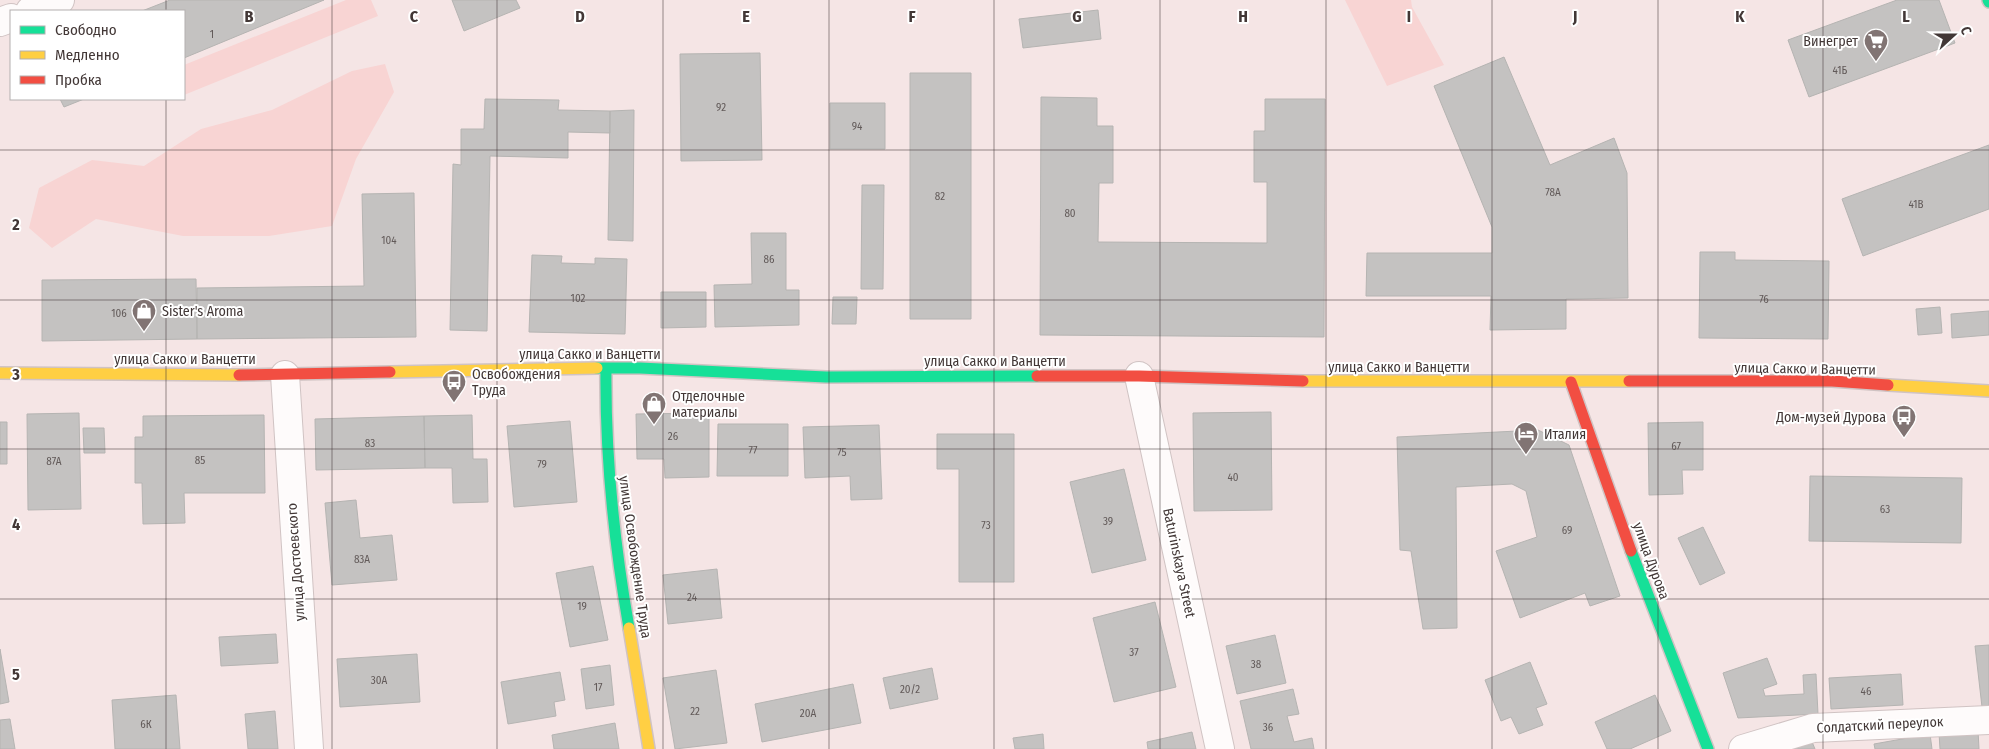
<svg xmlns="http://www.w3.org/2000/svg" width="1989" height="749" font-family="'Fira Sans Condensed',sans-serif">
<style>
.green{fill:#f8d4d3}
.building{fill:#c4c2c1;stroke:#b5b4b2}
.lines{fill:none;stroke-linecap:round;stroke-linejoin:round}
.street-casing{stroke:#d0c3c3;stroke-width:30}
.fast-casing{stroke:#d0c3c3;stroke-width:14}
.slow-casing{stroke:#d0c3c3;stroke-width:14}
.jam-casing{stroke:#d0c3c3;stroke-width:14}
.street{stroke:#fefbfb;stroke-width:28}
.fast{stroke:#16e098;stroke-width:11}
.slow{stroke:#ffcf43;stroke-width:11}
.jam{stroke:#f24e42;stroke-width:11}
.grid{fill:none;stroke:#423736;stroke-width:1;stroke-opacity:0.55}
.labels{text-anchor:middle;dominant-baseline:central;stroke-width:4;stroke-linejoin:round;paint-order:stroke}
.number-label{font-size:11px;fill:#625a59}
.poi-label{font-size:14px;fill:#423736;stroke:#fff;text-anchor:start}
.street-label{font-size:14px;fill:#423736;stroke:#fff}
.grid-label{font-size:16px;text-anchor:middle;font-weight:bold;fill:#423736;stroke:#fff;stroke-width:4;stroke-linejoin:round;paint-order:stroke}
</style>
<rect width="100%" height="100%" fill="#f5e5e5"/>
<path class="green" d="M346,0H371L378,16L184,95V65Z
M1345,0H1411L1412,7L1444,65L1387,86Z
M385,64L394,92L356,159L332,226L269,236H183L96,219L52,248L29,228L39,188L92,160L144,166L201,129L272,110L352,71Z"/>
<path class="building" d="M170,0H324L184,58V11H142Z
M452,0H516L520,8L464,31Z
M1897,0H1939L1955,43L1809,97L1788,40Z
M1098,10L1101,39L1023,48L1019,19Z
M760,53L762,160L681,161L680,54Z
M1504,57L1550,165L1614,138L1627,173L1628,298L1566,299V329L1490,330L1491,296H1366L1367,253H1492V227L1434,86Z
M910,73H971V319H910Z
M1041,97L1097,98V126H1113V183H1099L1098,242L1267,243V182H1254V131H1265V99H1325L1324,337L1040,335Z
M60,99H84L64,107Z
M485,99L559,100L558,110L610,111V133L568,132V158L490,156L487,331L450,330L453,164L461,165V129H484Z
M830,103H885V149H830Z
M634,110L633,241L608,240L610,111Z
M1989,145V209L1863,256L1842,199Z
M862,185H884L883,289H861Z
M414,193L416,337L197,339V288L364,286L362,194Z
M751,233H786V290H799V325L715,327L714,285L752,284Z
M1700,252H1735V260L1829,261L1828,339L1699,338Z
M532,255L562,256L561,263L595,264V258L627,259L625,334L529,332Z
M196,279L197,339L42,341V280Z
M661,292H706V327L661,328Z
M833,297H857L856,324H832Z
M1940,307L1942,333L1918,335L1916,309Z
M1989,311V335L1952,338L1951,314Z
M1271,412L1272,510L1194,511L1193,413Z
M79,413L81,509L28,510L27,414Z
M709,413V477L665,478L664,459H637L636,414Z
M264,415L265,493H184L185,523L143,524L142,483H135V437H143V416Z
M472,415L473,459H487L488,502L453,503L452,468H425L424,416Z
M424,416L425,468L316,470L315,419Z
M570,421L577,502L514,507L507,426Z
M0,422H7V464H0Z
M1703,422V470H1682L1683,494L1649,495L1648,423Z
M718,424H788V476H717Z
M879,425L882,499L851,500L850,476L805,478L803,427Z
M83,428H104L105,453H84Z
M1538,430L1569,445L1620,596L1590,606L1585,593L1520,618L1496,551L1537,537L1526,491L1512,484L1456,487L1457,628L1423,629L1411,551L1400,550L1397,437Z
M937,434H1014V582H959V469H937Z
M1124,469L1146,560L1092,573L1070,482Z
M1810,476L1962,478L1961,543L1809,541Z
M356,500L360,538L392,535L397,580L332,585L325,503Z
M1703,527L1725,573L1700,585L1678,538Z
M593,566L608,640L570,647L556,573Z
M717,569L722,618L668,624L663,575Z
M1155,602L1176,687L1114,702L1093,618Z
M276,634L278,663L221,666L219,637Z
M1275,635L1286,683L1237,694L1226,646Z
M1989,645V706L1982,707L1975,646Z
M0,649L9,702L0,704Z
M417,654L420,702L340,707L337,659Z
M1767,658L1777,684L1763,689L1765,696L1804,694L1803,675L1816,674L1818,714L1738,718L1723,673Z
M1530,662L1547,704L1536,708L1543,725L1519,734L1511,717L1501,721L1485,680Z
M610,665L614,705L586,709L581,669Z
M932,668L938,699L890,709L883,678Z
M716,670L727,743L675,749L663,678Z
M560,672L565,700L554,702L556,716L508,724L501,682Z
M1901,674L1903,705L1831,709L1829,678Z
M853,684L861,723L762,742L755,704Z
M1293,689L1299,714L1287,716L1294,742L1312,738L1314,749H1251L1240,701Z
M176,695L180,749H115L112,700Z
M1655,695L1671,731L1630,749H1607L1595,722Z
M275,711L278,749H248L245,714Z
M10,719L15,749H0V720Z
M615,723L619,749H554L552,735Z
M1978,730L1979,749H1940L1939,733Z
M1192,732L1196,749H1148L1147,742Z
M1043,734L1044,749H1015L1013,738Z
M1930,734L1932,749H1875L1874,744Z
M1810,737L1815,749H1781Z"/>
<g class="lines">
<defs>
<path id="street" d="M30,11L60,0
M0,22L11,18
M285,375L309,749
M1139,376L1220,749
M1743,749L1813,728L1989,720"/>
<path id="fast" d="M1988,0L1989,2
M597,368H640L826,377L1037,376
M606,368C605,456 614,542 629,628
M1631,551L1708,749"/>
<path id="slow" d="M390,372L597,368
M0,373L239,375
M1303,381H1629
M1888,385L1989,391
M629,628L649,749"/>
<path id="jam" d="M239,375L390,372
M1037,376H1139L1303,381
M1629,381H1832L1888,385
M1571,382L1631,551"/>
</defs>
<use href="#street" class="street-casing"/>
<use href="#fast" class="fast-casing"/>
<use href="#slow" class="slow-casing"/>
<use href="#jam" class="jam-casing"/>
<use href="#street" class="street"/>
<use href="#fast" class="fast"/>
<use href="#slow" class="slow"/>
<use href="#jam" class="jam"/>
</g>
<path class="grid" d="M166,0V11M332,0V749M497,0V749M663,0V749M829,0V749M994,0V749M1160,0V749M1326,0V749M1492,0V749M1658,0V749M1823,0V749M166,99V749M0,150H1989M0,300H1989M0,449H1989M0,599H1989"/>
<defs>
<symbol id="supermarket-pin" viewBox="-11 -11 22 30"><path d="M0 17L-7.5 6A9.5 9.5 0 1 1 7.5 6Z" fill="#817473" stroke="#fff"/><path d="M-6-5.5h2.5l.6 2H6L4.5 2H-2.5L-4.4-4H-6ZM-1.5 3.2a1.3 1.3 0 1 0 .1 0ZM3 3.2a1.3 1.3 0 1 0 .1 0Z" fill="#fff"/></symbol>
<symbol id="shop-pin" viewBox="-11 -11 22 30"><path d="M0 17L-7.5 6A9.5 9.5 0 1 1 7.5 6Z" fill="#817473" stroke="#fff"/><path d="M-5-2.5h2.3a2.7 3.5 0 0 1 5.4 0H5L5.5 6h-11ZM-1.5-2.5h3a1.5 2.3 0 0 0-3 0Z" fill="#fff"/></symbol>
<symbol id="bus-pin" viewBox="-11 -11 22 30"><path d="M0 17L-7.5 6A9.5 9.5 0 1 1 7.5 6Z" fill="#817473" stroke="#fff"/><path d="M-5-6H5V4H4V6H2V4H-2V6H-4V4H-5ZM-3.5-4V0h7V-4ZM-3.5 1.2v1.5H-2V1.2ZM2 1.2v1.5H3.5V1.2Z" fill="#fff"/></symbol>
<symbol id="hotel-pin" viewBox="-11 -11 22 30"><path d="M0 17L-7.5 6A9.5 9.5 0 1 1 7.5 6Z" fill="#817473" stroke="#fff"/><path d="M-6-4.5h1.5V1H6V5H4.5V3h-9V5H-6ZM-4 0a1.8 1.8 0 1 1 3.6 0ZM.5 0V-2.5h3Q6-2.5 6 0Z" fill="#fff"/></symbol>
</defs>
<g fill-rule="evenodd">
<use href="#supermarket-pin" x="1862" y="27" width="28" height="38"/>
<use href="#shop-pin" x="130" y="297" width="28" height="38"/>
<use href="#bus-pin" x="440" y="368" width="28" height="38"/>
<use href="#shop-pin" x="640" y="390" width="28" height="38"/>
<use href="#bus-pin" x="1890" y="403" width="28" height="38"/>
<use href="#hotel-pin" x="1512" y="420" width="28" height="38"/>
</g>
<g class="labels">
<g class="number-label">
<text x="212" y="34">1</text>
<text x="1840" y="70">41Б</text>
<text x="721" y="107">92</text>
<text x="857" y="126">94</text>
<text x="1553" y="192">78А</text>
<text x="940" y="196">82</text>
<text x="1916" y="204">41В</text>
<text x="1070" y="213">80</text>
<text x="389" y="240">104</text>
<text x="769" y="259">86</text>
<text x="578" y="298">102</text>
<text x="1764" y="299">76</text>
<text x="119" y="313">106</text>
<text x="673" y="436">26</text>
<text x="370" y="443">83</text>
<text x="1676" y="446">67</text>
<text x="753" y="450">77</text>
<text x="842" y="452">75</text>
<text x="200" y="460">85</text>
<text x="54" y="461">87А</text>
<text x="542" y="464">79</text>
<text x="1233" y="477">40</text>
<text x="1885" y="509">63</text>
<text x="1108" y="521">39</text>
<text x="986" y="525">73</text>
<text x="1567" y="530">69</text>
<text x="362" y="559">83А</text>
<text x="692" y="597">24</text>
<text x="582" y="606">19</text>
<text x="1134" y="652">37</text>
<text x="1256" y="664">38</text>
<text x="379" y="680">30А</text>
<text x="598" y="687">17</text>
<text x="910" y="689">20/2</text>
<text x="1866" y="691">46</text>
<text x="695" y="711">22</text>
<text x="808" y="713">20А</text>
<text x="146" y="724">6К</text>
<text x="1268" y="727">36</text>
</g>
<g class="poi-label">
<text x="1858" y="41" text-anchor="end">Винегрет</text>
<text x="162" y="311">Sister's Aroma</text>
<text x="472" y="374">Освобождения<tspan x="472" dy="16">Труда</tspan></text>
<text x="672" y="396">Отделочные<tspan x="672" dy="16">материалы</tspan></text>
<text x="1886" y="417" text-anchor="end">Дом-музей Дурова</text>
<text x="1544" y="434">Италия</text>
</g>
<g class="street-label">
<text x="590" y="354">улица Сакко и Ванцетти</text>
<text x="185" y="359">улица Сакко и Ванцетти</text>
<text x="995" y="361">улица Сакко и Ванцетти</text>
<text x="1399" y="367">улица Сакко и Ванцетти</text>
<text transform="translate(1805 369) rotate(1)">улица Сакко и Ванцетти</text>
<text transform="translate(635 557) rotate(82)">улица Освобождение Труда</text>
<text transform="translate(1651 561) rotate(70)">улица Дурова</text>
<text transform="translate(296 562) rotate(-94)">улица Достоевского</text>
<text transform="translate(1179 563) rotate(78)">Baturinskaya Street</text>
<text transform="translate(1880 725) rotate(-3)">Солдатский переулок</text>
</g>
</g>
<g class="grid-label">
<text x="249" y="22">B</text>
<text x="414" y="22">C</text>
<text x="580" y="22">D</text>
<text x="746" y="22">E</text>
<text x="912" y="22">F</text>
<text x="1077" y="22">G</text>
<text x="1243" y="22">H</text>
<text x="1409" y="22">I</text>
<text x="1575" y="22">J</text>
<text x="1740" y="22">K</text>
<text x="1906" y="22">L</text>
<text x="16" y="230">2</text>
<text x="16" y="380">3</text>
<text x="16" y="530">4</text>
<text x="16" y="680">5</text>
</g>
<rect x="10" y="10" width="175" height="90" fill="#ffffff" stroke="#b3afaf"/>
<rect x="20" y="26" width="25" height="8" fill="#16e098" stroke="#b3afaf"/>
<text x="55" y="35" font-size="15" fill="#423736">Свободно</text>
<rect x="20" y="51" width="25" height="8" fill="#ffcf43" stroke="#b3afaf"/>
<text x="55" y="60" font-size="15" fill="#423736">Медленно</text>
<rect x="20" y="76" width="25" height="8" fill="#f24e42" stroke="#b3afaf"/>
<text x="55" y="85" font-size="15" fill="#423736">Пробка</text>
<g transform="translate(1954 35) rotate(69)" stroke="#ffffff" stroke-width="4" paint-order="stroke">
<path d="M0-4L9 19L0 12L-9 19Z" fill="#423736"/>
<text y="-8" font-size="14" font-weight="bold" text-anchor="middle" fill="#423736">С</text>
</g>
</svg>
